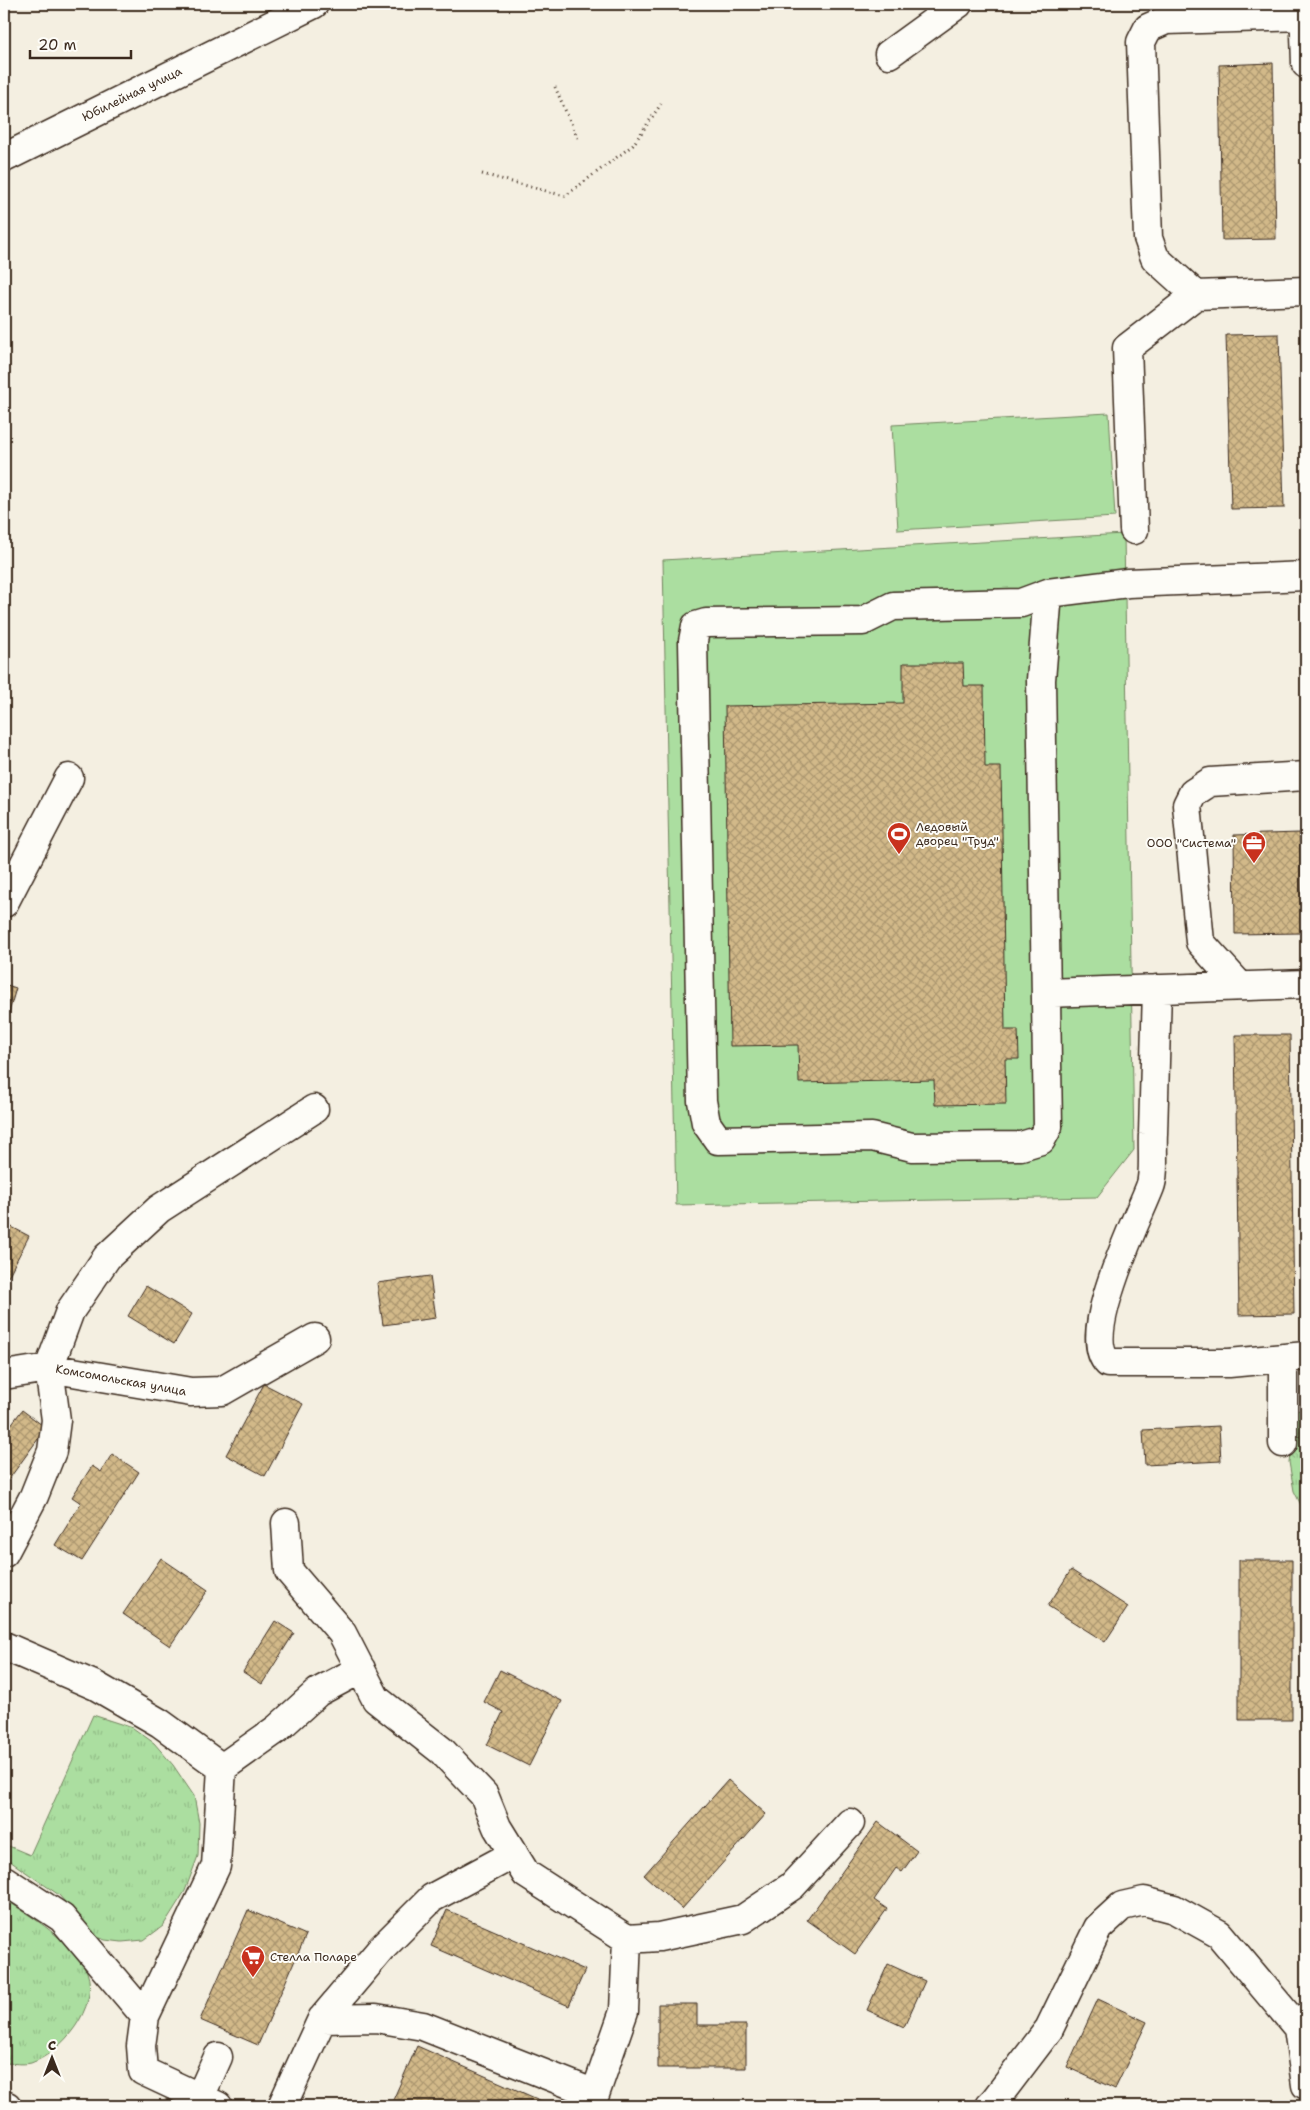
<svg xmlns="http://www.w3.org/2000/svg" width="1310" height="2110" font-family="'Shantell Sans',sans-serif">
  <defs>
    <pattern id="grass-tufts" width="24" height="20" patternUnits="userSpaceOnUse" patternTransform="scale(1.25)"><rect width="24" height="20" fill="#abdea0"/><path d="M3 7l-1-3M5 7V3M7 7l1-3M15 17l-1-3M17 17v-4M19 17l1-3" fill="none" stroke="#94bf89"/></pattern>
    <pattern id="building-cross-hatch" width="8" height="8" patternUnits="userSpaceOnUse" patternTransform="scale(1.25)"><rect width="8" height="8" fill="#d2b989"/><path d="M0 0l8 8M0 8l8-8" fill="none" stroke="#ac976f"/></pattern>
  </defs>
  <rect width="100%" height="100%" fill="#f4efe1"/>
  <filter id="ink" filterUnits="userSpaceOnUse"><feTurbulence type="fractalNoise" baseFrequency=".02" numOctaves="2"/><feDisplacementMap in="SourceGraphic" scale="10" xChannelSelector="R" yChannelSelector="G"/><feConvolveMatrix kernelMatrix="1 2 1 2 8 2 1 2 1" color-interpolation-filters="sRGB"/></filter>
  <g filter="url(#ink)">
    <!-- grass -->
    <path fill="url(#grass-tufts)" stroke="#73845f" d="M 1306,1403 L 1306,1515 L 1294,1491 L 1289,1462 L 1295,1414 Z
      M 93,1715 L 133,1728 L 154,1743 L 173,1765 L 194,1796 L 199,1823 L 198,1856 L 185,1891 L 163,1926 L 144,1940 L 122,1942 L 105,1940 L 93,1935 L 59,1895 L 4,1857 L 4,1844 L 30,1855 Z
      M 4,1899 C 29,1914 76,1945 87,1972 C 100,2007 61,2053 31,2063 C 23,2065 12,2063 4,2063 Z"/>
    <!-- pitch -->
    <path fill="#abdea0" stroke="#73845f" d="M 1109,413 L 1115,517 L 898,530 L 892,425 Z
      M 1124,534 L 1134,1150 L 1097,1197 L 676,1205 L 663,560 Z"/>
    <!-- building -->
    <path fill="url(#building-cross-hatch)" stroke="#3b2a1e" d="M 1273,63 L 1276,239 L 1222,240 L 1219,65 Z
      M 1279,334 L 1284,508 L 1231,509 L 1226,335 Z
      M 903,663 L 963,663 L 964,686 L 984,686 L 985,767 L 1001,767 L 1005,1030 L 1018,1030 L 1019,1059 L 1005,1059 L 1006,1104 L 935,1105 L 934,1080 L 799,1083 L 798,1045 L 730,1046 L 725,706 L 903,703 Z
      M 1300,833 L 1302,933 L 1235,934 L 1234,835 Z
      M 4,984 L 16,988 L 4,1030 Z
      M 1235,1035 L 1290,1035 L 1294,1314 L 1239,1315 Z
      M 4,1223 L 29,1236 L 8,1277 L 4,1275 Z
      M 430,1276 L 436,1318 L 383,1325 L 377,1283 Z
      M 146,1286 L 192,1314 L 174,1344 L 128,1316 Z
      M 264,1384 L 303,1404 L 265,1476 L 226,1455 Z
      M 22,1410 L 46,1428 L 4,1486 L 4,1434 Z
      M 1219,1426 L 1221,1461 L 1145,1465 L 1143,1430 Z
      M 112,1454 L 139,1472 L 82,1561 L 55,1545 L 81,1503 L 72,1497 L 92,1466 L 101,1472 Z
      M 161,1558 L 208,1590 L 170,1646 L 123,1614 Z
      M 1239,1560 L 1292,1560 L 1292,1720 L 1239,1720 Z
      M 1071,1570 L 1128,1607 L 1105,1642 L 1048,1606 Z
      M 275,1621 L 294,1633 L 262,1684 L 243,1672 Z
      M 500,1670 L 562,1701 L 529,1766 L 487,1745 L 503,1712 L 484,1702 Z
      M 728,1780 L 766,1814 L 682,1909 L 644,1875 Z
      M 878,1822 L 917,1851 L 902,1872 L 896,1868 L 874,1900 L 887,1909 L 855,1954 L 807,1920 Z
      M 248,1910 L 306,1935 L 258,2045 L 200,2020 Z
      M 447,1910 L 585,1970 L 569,2006 L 431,1946 Z
      M 888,1964 L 925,1981 L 904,2027 L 867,2010 Z
      M 1098,1999 L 1147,2022 L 1115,2089 L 1067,2067 Z
      M 658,2004 L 697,2004 L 697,2025 L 746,2025 L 746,2068 L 658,2068 Z
      M 417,2046 L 553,2106 L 408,2106 L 393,2100 Z"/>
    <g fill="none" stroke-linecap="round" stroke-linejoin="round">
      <!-- minor casing -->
      <g stroke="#3b2a1e" stroke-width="31">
        <path id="minor" d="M 1304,4 L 1306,64
          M 1305,16 L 1166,20 L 1148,28 L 1141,42 L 1148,238 L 1155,258 L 1196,295 L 1306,291
          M 889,54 L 958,4
          M 1134,530 L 1127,348 L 1196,295
          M 1048,593 L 1041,680 L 1048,1127 L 1041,1140 L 1021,1146 L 912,1147 L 872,1137 L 718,1140 L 706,1123 L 702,1101 L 693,641 L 696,626 L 706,623 L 863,621 L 893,606 L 1021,603 L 1048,593 L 1128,583 L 1306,576
          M 4,903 L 69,778
          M 1240,986 L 1200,942 L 1187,805 L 1193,793 L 1210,782 L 1306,776
          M 1157,989 C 1156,1037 1154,1086 1153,1134 C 1152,1148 1155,1175 1150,1187 C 1137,1221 1079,1335 1108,1363 L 1229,1363 L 1306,1356
          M 1046,993 L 1306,984
          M 1283,1358 L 1283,1443
          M 4,1375 L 49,1368 L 191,1392 L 222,1391 L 315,1338
          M 286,1523 L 289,1571 L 342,1633 L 376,1699 L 442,1751 L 484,1795 L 497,1827 L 526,1874 L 627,1939 L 659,1937 L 743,1919 L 792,1886 L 850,1823
          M 4,1553 L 34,1496 L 52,1451 L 56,1420 L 49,1368 L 70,1311 L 107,1257 L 159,1209 L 314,1109
          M 4,1646 L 96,1686 L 160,1723 L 222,1768
          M 4,1880 L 62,1918 L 145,2016
          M 1306,2017 L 1298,2028 L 1306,2085
          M 322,2019 L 382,1948 L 432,1898 L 514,1854
          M 4,2105 L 7,2106
          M 196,2106 L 218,2057
          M 218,2106 L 143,2071 L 141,2046 L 145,2016 L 216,1866 L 222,1768 L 277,1729 L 318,1692 L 361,1669
          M 282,2106 L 322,2019 L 376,2018 L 423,2026 L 595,2094
          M 591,2106 L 624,2011 L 627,1939
          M 989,2106 L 995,2100 L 1049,2029 L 1098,1928 L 1122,1906 L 1144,1901 L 1174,1909 L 1219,1934 L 1298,2028"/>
      </g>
      <!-- major casing -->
      <g stroke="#3b2a1e" stroke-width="31">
        <path id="major" d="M 4,158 L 314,4"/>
      </g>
      <!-- path -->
      <path stroke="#3b2a1e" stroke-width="3" stroke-dasharray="1 4" stroke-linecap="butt" d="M 555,87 L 578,139
        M 482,174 L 565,196 L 633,145 L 661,104"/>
      <!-- minor -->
      <use href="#minor" stroke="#fdfcf7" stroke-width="28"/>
      <!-- major -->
      <use href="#major" stroke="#fdfcf7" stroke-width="28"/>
    </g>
  </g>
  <!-- icons -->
  <defs>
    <g id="stadium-pin" transform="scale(1.25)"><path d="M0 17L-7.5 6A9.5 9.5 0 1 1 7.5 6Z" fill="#c8321e" stroke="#fdfcf7"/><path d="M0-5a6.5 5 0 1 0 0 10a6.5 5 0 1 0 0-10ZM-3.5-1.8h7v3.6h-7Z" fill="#fff"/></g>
    <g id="office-pin" transform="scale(1.25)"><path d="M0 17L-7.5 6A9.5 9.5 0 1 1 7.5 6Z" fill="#c8321e" stroke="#fdfcf7"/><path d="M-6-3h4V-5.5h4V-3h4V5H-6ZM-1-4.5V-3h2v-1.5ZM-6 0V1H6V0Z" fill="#fff"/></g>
    <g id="supermarket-pin" transform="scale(1.25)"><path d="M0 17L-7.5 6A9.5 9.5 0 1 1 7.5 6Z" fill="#c8321e" stroke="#fdfcf7"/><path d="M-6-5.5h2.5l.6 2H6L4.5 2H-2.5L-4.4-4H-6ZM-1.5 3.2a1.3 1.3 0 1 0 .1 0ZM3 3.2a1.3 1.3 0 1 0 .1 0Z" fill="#fff"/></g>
  </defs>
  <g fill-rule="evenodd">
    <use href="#stadium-pin" x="899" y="834"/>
    <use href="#office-pin" x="1254" y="843"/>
    <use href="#supermarket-pin" x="253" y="1957"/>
  </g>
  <g text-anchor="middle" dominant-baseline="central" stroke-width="4" stroke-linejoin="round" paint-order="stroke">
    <!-- street labels -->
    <g font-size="12" fill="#3b2a1e" stroke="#fdfcf7">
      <text transform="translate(132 94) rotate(-26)">Юбилейная улица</text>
      <text transform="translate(121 1380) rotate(10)">Комсомольская улица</text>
    </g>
    <!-- poi labels -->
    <g font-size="12" fill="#3b2a1e" stroke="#fdfcf7" text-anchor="start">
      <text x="916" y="827">Ледовый<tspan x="916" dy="14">дворец "Труд"</tspan></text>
      <text x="1236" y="843" text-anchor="end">ООО "Система"</text>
      <text x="270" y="1957">Стелла Поларе</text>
    </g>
  </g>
  <!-- margin -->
  <rect width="1310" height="2110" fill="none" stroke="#fdfcf7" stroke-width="20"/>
  <rect x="10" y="10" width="1290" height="2090" fill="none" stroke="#3b2a1e" stroke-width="2" filter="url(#ink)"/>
  <!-- north arrow -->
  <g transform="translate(52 2058)" stroke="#fdfcf7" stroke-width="4" paint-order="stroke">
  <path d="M0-4L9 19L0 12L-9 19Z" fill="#3b2a1e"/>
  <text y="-8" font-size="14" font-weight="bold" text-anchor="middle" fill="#3b2a1e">С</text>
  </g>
  <!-- scale -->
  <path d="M30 50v8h101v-8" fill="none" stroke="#3b2a1e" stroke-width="2.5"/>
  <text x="38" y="50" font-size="15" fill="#3b2a1e" stroke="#fdfcf7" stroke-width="4" paint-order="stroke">20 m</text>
</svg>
